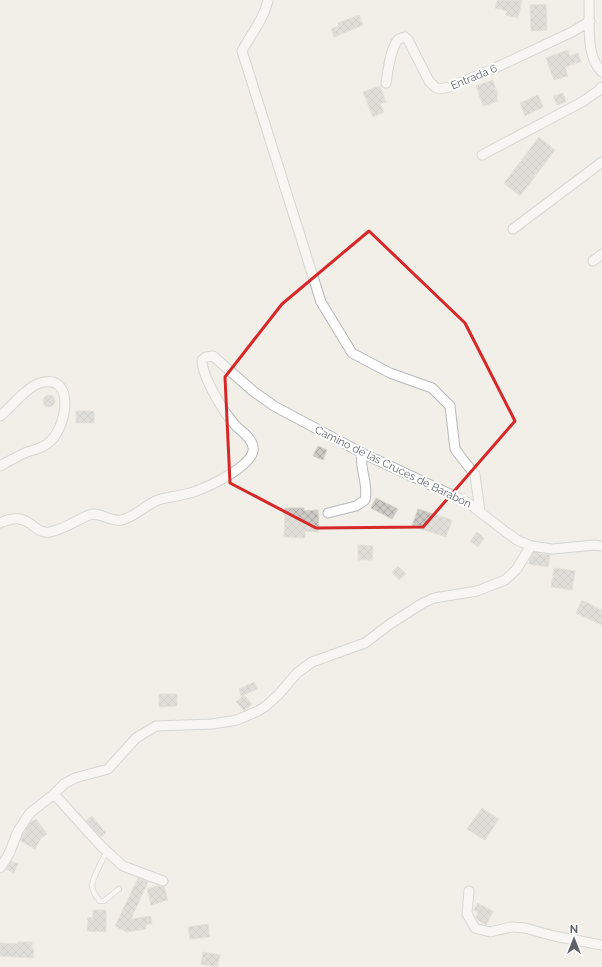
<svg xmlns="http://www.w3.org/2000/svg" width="602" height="967" font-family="Raleway,sans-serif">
  <defs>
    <pattern id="building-cross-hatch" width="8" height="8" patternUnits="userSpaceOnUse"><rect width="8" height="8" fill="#cccac5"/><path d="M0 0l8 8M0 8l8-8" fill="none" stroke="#a9a8a4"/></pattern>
  </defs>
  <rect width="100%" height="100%" fill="#f1efe8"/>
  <!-- building -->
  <path fill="url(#building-cross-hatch)" stroke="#d6d1c6" d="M 497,0 L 522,0 L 518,18 L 506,15 L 507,11 L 495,8 Z
    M 546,4 L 547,30 L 531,31 L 530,5 Z
    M 359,15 L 363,25 L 334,37 L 331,29 L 339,26 L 338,23 Z
    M 568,50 L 570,56 L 578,53 L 581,62 L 565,67 L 568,76 L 554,80 L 546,58 Z
    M 493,80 L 498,95 L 496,96 L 498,101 L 483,106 L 476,86 Z
    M 380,86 L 386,102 L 380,104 L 384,112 L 373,117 L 363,92 Z
    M 563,93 L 566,102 L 557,105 L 553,96 Z
    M 538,95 L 543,107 L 525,116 L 520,103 Z
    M 539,137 L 555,150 L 520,196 L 504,183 Z
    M43 401a6 6 0 1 1 12 0a6 6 0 1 1-12 0Z
    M 76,411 L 94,411 L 94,423 L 76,423 Z
    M 318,446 L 327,450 L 323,460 L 313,456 Z
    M 376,498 L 398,509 L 392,519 L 371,508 Z
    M 285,508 L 304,508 L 304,511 L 318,510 L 319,532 L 305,531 L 305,538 L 284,537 Z
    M 418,509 L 452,520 L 446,537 L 412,526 Z
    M 477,532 L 484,538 L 478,547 L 470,541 Z
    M 358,545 L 373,546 L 372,560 L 358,560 Z
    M 534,553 L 550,555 L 548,567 L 529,564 L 530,559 Z
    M 398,566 L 406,574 L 399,580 L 392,572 Z
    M 554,568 L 575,571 L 572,590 L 551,587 Z
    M 582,600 L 602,610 L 602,625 L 576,613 Z
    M 254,682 L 257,689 L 241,696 L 239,689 Z
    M 159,694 L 177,694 L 177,706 L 159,707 Z
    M 244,695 L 252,704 L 244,711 L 236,702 Z
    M 482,808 L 499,819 L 485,840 L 467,829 Z
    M 92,816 L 106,833 L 101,837 L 86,821 Z
    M 36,819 L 47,834 L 41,838 L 35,849 L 20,841 L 23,834 L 31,822 Z
    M 11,861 L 18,864 L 14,873 L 6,869 Z
    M 138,878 L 148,882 L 131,919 L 151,916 L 152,924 L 146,924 L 146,929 L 127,932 L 115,926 Z
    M 158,886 L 164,887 L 168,900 L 151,905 L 147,889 Z
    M 477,903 L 493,911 L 486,925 L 478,920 L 476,917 L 478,913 L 474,910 Z
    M 93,910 L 106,910 L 106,932 L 87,931 L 88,917 L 93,918 Z
    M 208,924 L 210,937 L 190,939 L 188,927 Z
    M 18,942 L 32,942 L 32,949 L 34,949 L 33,958 L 0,956 L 0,943 L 18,944 Z
    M 203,952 L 220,955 L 217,967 L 201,964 Z"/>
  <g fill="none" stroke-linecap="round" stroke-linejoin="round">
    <!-- service casing -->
    <g stroke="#b5b8bc" stroke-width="6">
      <path id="service" d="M 107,852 C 103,857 101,863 98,869 C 91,883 89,889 100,901 L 104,901 L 119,889"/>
    </g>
    <!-- minor casing -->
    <g stroke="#b5b8bc" stroke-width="11">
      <path id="minor" d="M 268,0 C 264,19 251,34 242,51 L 321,302 L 352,353 L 390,373 L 432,388 L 450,406 L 455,449 L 475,475 L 480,511
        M 589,0 C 590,22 585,56 602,72
        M 386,83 C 388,71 390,51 397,41 C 399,38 401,38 405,37 L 408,40 L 429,81 L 435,87 L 440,89 L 449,87 L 491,70 L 572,32 L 590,21
        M 482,155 L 582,102 L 598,91 L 602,87
        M 513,229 L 602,162
        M 593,261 L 602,254
        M 0,416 C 12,407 26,387 40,383 C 77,372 67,431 47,444 C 42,448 34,450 27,452 C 18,456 9,461 0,466
        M 328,513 L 356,506 L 365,500 C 369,484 359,469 362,453
        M 0,523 C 32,509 31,535 50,532 C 64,529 75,521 89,515 C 99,511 110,522 121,520 C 134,518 145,505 158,500 C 170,496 184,496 196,491 C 210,486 257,464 253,447 C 252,438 242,432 236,426 C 224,413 202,377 202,360 L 206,357 L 213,356 L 253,391 L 274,406 L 362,453 L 467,502 L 506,532 L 517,540 L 531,546 L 552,549 L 595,545 L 602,546
        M 54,794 L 101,846 L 123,866 L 163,881
        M 0,868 L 9,854 L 18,831 L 30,813 L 54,794 L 64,784 L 75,778 L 108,769 L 136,738 L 156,726 L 212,724 L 237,720 L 258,711 L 266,706 L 279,694 L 297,673 L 312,662 L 365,643 L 390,624 L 423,603 L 434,598 L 477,591 L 505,580 L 516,570 L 531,546
        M 469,891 L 467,914 L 475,928 L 490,932 L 511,927 L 525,928 L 554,936 L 602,945"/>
    </g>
    <!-- service -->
    <use href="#service" stroke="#fff" stroke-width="4.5"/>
    <!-- minor -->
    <use href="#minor" stroke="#fff" stroke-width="9"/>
  </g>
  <!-- marked area -->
  <path d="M0 0H602V967H0ZM 369,231 L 465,323 L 515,421 L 423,527 L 316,528 L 230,483 L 225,377 L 282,304 Z" fill="#f1efe8" fill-opacity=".55" fill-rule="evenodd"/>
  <path fill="none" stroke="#d62828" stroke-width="3" stroke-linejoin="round" d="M 369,231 L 465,323 L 515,421 L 423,527 L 316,528 L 230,483 L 225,377 L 282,304 Z"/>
  <g text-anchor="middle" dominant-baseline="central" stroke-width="4" stroke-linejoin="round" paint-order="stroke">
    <!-- street labels -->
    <g font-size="11" fill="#5f6368" stroke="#fff">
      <text transform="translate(474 77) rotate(-22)">Entrada 6</text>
      <text transform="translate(393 467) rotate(26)">Camino de las Cruces de Barabón</text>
    </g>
  </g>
  <!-- north arrow -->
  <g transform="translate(574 939)" stroke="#ffffff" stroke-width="3" paint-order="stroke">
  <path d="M0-3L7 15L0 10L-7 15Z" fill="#5f6368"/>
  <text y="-6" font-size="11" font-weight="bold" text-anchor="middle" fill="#5f6368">N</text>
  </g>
</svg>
